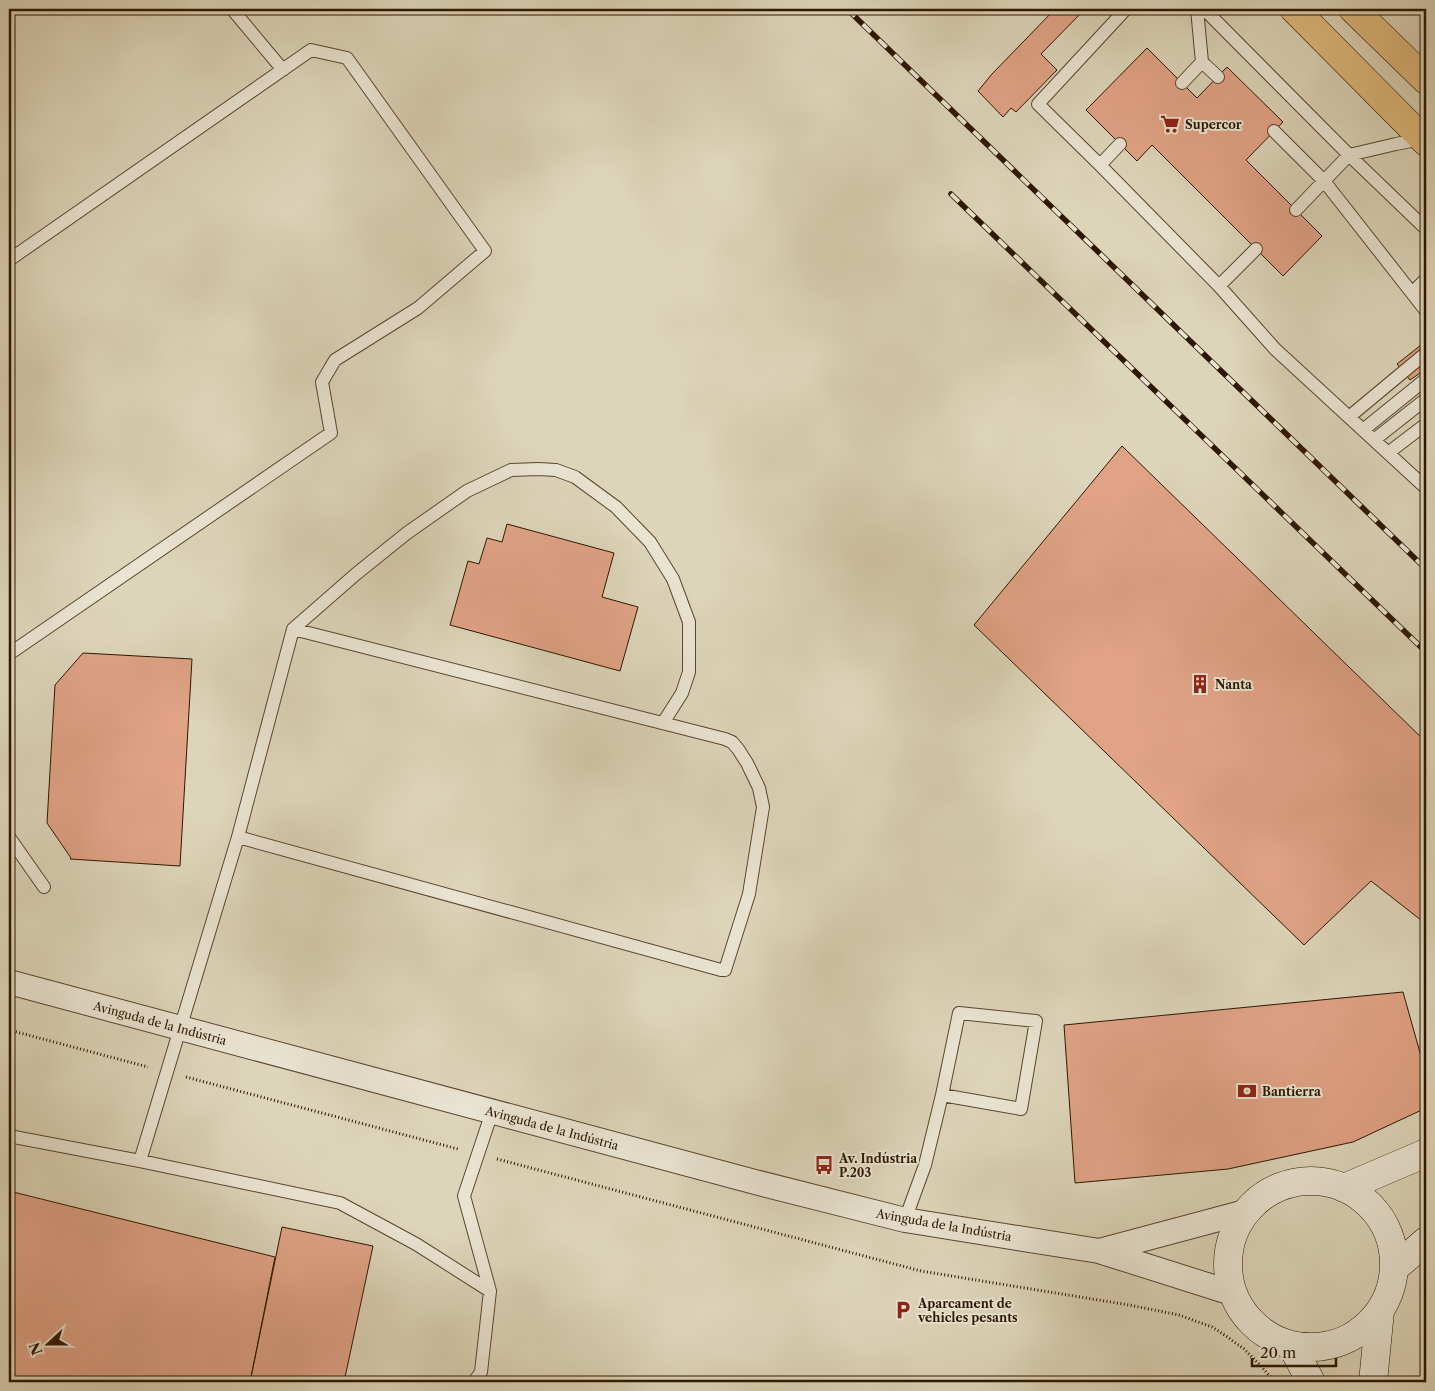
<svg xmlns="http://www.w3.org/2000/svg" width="1435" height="1391" font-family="'Libre Caslon Text',serif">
  <rect width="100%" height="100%" fill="#ddd5ba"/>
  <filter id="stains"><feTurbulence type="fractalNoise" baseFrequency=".004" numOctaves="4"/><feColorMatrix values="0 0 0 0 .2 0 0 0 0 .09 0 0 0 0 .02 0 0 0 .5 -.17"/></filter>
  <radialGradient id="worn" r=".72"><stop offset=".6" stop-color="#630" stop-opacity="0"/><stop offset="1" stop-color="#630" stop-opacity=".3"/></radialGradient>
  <!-- building -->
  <path fill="#e0a386" stroke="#2e1700" d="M 1055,9 L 1085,9 L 1041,54 L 1057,70 L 1016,112 L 1011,108 L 1003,117 L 978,91 L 992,74 Z
    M 1147,48 L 1197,98 L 1227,67 L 1283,122 L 1246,160 L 1322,236 L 1283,276 L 1152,145 L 1137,161 L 1086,110 Z
    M 1426,341 L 1426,380 L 1420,373 L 1410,380 L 1397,364 Z
    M 1122,446 L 1426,742 L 1426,924 L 1371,881 L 1304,945 L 974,625 Z
    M 507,524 L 614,553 L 602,597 L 638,607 L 620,671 L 450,625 L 468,561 L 479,564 L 487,538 L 502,542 Z
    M 83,653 L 192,659 L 180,866 L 70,859 L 71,858 L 47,823 L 55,685 Z
    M 1403,992 L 1426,1074 L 1426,1108 L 1353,1142 L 1228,1169 L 1075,1183 L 1064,1025 Z
    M 9,1191 L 275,1257 L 250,1382 L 9,1382 Z
    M 282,1227 L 373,1246 L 344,1382 L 250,1382 Z"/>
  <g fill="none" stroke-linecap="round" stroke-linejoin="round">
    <!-- service casing -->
    <g stroke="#5a462e" stroke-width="14">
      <path id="service" d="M 232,9 L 283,70
        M 1126,9 L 1038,104 L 1100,165 L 1219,286 L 1275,349 L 1426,488
        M 1204,9 L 1349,155 L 1396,144 L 1421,139
        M 1202,62 L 1218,77
        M 1182,83 L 1202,62 L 1197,9
        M 1274,131 L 1324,181 L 1426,311
        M 1100,165 L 1120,144
        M 1296,210 L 1349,155 L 1426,229
        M 9,260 L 311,50 L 347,58 L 485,251 L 418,308 L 335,360 L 322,382 L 331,433 L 9,654
        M 1219,286 L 1256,249
        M 1412,293 L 1426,279
        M 1349,417 L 1426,353
        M 1363,430 L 1426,379
        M 1374,440 L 1426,399
        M 1388,453 L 1426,424
        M 9,837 L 44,887
        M 238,837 L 721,970 L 725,970 L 749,894 L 763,807 L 759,788 L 747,763 L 738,749 L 732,742 L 725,739 L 293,629
        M 9,1136 L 140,1161 L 340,1203 L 416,1244 L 490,1291 L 481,1372 L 474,1382
        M 140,1161 L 238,837 L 293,629 L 356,574 L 407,533 L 467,491 L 511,470 L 538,469 L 556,470 L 575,477 L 616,507 L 650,542 L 673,579 L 689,622 L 689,672 L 682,693 L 663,723
        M 905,1220 L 925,1165 L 942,1095 L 959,1013 L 1036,1021 L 1021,1109 L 942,1095
        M 490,1291 L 464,1196 L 492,1112"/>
    </g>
    <!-- minor casing -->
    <g stroke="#5a462e" stroke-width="26">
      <path id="minor" d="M 9,982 L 755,1182 L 905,1220 L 1099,1251 L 1232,1293
        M 1099,1251 L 1245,1212"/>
    </g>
    <!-- secondary casing -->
    <g stroke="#2e1700" stroke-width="29">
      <path id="secondary" d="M1228 1264a83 83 0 1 1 166 0a83 83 0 1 1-166 0Z
        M 1344,1188 L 1426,1153
        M 1397,1266 L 1426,1241
        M 1292,1346 L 1311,1382
        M 1373,1382 L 1380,1311"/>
    </g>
    <!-- trunk casing -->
    <g stroke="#2e1700" stroke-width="29">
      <path id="trunk" d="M 1294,9 L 1426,142
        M 1353,9 L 1426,80"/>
    </g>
    <!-- path -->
    <path stroke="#2e1700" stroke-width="3" stroke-dasharray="1 2.5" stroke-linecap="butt" d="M 9,1030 L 148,1067
      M 186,1077 L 458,1149
      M 497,1159 L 921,1271 L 1129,1305 L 1179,1315 L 1212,1327 L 1226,1336 L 1244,1349 L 1260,1365 L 1275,1382"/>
    <!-- service -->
    <use href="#service" stroke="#e9e4d2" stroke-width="12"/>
    <!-- minor -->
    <use href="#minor" stroke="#e9e4d2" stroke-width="24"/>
    <!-- secondary -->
    <use href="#secondary" stroke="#e9e4d2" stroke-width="28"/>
    <!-- trunk -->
    <use href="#trunk" stroke="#deba7d" stroke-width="28"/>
    <!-- rail casing -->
    <g stroke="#2e1700" stroke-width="5.5">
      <path id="rail" d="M 847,9 L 1426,569
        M 951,194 L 1426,652"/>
    </g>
    <!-- rail -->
    <use href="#rail" stroke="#e9e4d2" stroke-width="4" stroke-dasharray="11" stroke-linecap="butt"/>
  </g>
  <!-- icons -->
  <defs>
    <g id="supermarket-bare" transform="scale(1.5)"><path d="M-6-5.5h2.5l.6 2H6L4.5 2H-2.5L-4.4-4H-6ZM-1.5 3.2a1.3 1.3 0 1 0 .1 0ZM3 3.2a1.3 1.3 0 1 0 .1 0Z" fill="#8f2418" stroke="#e9e4d2" stroke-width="2.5" paint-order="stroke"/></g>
    <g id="building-bare" transform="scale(1.5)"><path d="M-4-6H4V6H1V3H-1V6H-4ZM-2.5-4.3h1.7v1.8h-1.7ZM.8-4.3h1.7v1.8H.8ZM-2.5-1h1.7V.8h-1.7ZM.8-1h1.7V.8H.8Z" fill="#8f2418" stroke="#e9e4d2" stroke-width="2.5" paint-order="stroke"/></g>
    <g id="bank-bare" transform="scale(1.5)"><path d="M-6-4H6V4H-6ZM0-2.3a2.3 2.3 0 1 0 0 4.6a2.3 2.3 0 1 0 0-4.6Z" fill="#8f2418" stroke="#e9e4d2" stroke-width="2.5" paint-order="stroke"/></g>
    <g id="bus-bare" transform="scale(1.5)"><path d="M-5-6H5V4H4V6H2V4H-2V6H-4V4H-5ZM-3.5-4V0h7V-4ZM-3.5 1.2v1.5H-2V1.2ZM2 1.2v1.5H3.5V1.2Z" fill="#8f2418" stroke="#e9e4d2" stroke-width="2.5" paint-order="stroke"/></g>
    <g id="parking-bare" transform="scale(1.5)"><path d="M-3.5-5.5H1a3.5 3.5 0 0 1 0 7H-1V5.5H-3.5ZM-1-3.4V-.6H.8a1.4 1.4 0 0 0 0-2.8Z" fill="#8f2418" stroke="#e9e4d2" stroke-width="2.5" paint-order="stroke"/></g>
  </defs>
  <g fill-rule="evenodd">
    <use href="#supermarket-bare" x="1170" y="124"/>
    <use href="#building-bare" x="1200" y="684"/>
    <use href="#bank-bare" x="1247" y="1091"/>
    <use href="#bus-bare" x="824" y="1165"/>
    <use href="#parking-bare" x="903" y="1310"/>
  </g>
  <g text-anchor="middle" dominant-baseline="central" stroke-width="4" stroke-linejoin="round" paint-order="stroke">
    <!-- poi labels -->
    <g font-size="12" font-weight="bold" fill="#2e1700" stroke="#e9e4d2" text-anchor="start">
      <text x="1185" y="124">Supercor</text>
      <text x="1215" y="684">Nanta</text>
      <text x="1262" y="1091">Bantierra</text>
      <text x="839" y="1158">Av. Indústria<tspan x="839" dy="14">P.203</tspan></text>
      <text x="918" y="1303">Aparcament de<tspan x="918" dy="14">vehicles pesants</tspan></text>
    </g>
    <!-- street labels -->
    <g font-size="12" fill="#2e1700" stroke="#e9e4d2">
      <text transform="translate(160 1023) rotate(15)">Avinguda de la Indústria</text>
      <text transform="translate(552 1128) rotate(15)">Avinguda de la Indústria</text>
      <text transform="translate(944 1225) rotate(10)">Avinguda de la Indústria</text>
    </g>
  </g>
  <!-- margin -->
  <rect width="1435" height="1391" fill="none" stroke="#ddd5ba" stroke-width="30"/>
  <rect x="10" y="10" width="1415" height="1371" fill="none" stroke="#2e1700" stroke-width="2.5"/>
  <rect x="15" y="15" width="1405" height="1361" fill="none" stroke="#2e1700"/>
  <!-- north arrow -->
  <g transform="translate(48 1344) rotate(249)" stroke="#e9e4d2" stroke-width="4" paint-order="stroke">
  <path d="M0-4L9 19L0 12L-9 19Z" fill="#2e1700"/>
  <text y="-8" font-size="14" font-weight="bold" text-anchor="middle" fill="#2e1700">N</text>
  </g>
  <!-- scale -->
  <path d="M1252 1358v8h84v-8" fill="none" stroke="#2e1700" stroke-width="2.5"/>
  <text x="1260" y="1358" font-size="15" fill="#2e1700" stroke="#e9e4d2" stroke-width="4" paint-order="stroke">20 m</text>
  <rect width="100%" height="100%" filter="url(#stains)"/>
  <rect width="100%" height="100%" fill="url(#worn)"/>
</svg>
